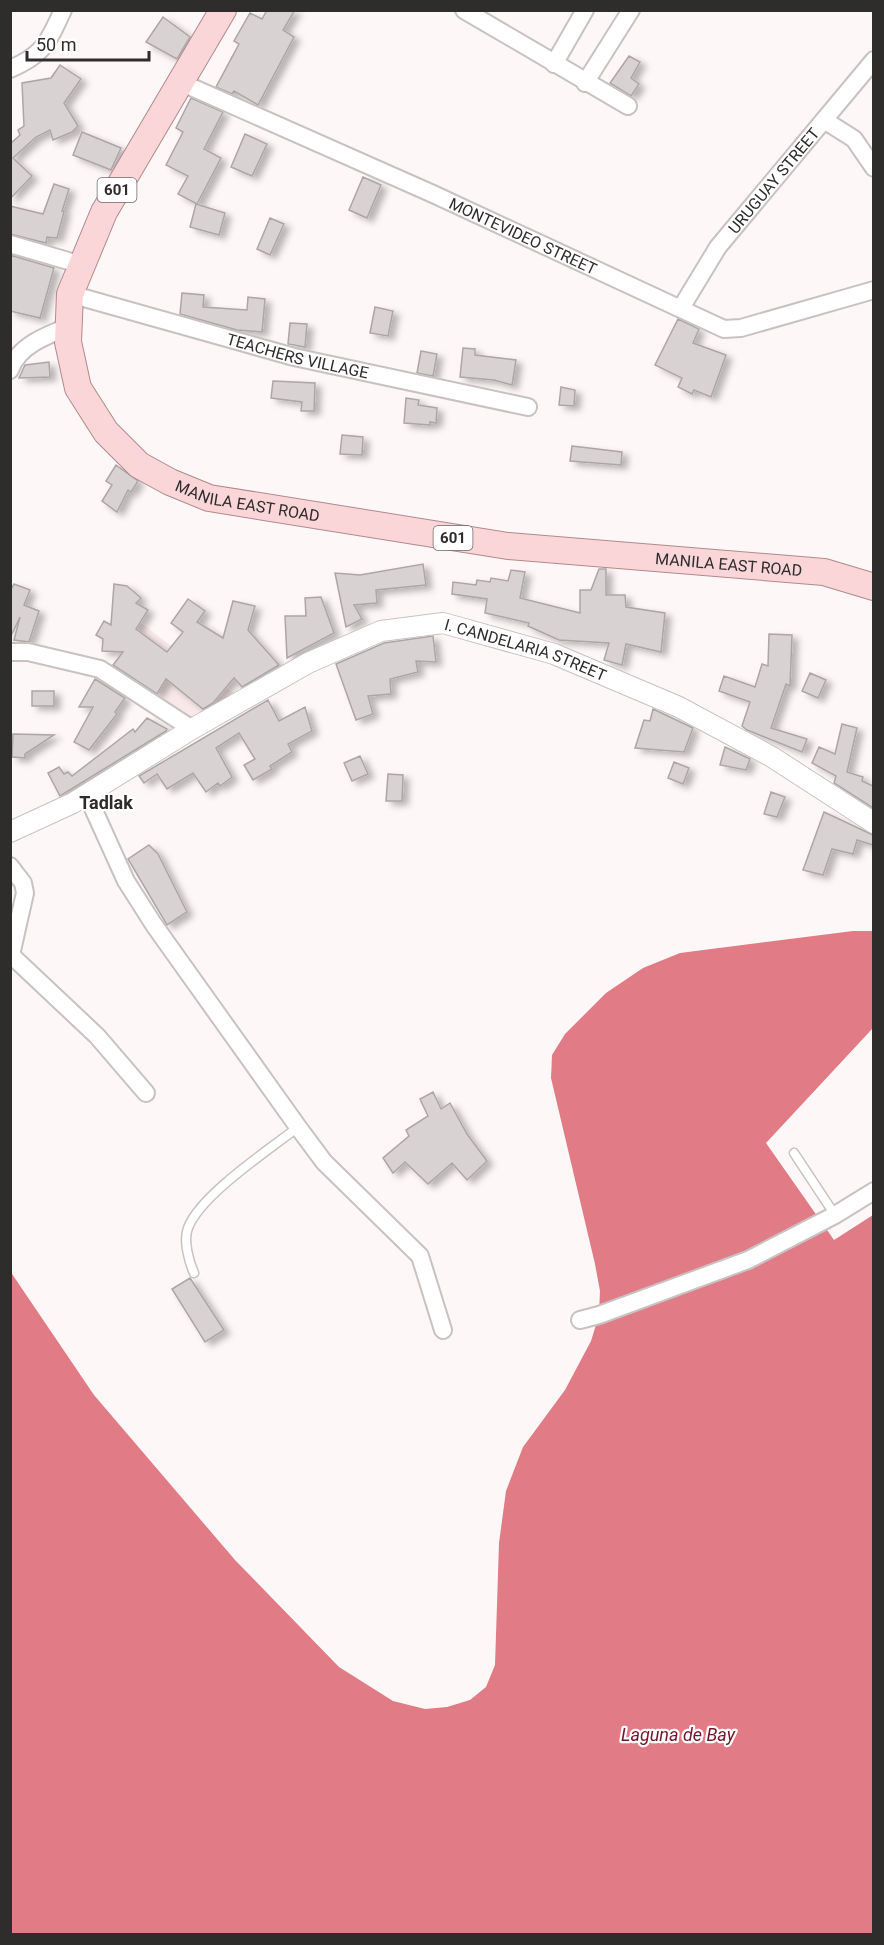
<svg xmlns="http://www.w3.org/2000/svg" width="884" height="1945" font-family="Roboto,sans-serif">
  <defs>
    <filter id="shadow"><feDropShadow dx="6" dy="4" stdDeviation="3" flood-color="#0004"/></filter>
  </defs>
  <rect width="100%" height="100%" fill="#fef7f7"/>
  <!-- built -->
  <path fill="#f9e8e9" d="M 141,623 L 240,698 L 188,723 L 108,671 Z"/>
  <!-- water -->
  <path fill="#e17b86" d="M 853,931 L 873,931 L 873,1028 L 766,1143 L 834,1240 L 873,1215 L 873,1934 L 11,1934 L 10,1271 L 94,1395 L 235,1560 L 339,1667 L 393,1701 L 425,1709 L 447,1707 L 470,1700 L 486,1687 L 495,1665 L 499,1543 L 506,1491 L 523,1447 L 565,1390 L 591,1341 L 599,1315 L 600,1291 L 595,1264 L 551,1078 L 552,1055 L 565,1034 L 606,993 L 643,968 L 680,953 Z"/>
  <!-- building -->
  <path fill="#d9d2d2" stroke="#ada6a7" stroke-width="1.5" filter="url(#shadow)" d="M 267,10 L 295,10 L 283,30 L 294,37 L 258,105 L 234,91 L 232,94 L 216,87 L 239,44 L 234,41 L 250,13 L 262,19 Z
    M 163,17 L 190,37 L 177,59 L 146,42 Z
    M 629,56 L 640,62 L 631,78 L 639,84 L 631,96 L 610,83 Z
    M 60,65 L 81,79 L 64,103 L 78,126 L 72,132 L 53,140 L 50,130 L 36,137 L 13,158 L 32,176 L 10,199 L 10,144 L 20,135 L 18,130 L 24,126 L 22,83 L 51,78 Z
    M 191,98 L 223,112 L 204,149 L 221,158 L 197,204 L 178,194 L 188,176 L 166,165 L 183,132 L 176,128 Z
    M 82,132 L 121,148 L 111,170 L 73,155 Z
    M 245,134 L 267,144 L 252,176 L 231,167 Z
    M 363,177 L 381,185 L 367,218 L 349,210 Z
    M 54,184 L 69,189 L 62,211 L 64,212 L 57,238 L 47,237 L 46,243 L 10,234 L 10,206 L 43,214 Z
    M 196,204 L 225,213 L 219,235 L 190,227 Z
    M 270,218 L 284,224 L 270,255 L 257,249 Z
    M 10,255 L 54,268 L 40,318 L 10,311 Z
    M 182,293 L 204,295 L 203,307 L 247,310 L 248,297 L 265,299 L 262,332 L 237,330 L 180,314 Z
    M 375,307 L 393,311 L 388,336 L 370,333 Z
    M 678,319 L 699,329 L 693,343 L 726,355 L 711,397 L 694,390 L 692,394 L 678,387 L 682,378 L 655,365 Z
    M 290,323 L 307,324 L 305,347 L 288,344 Z
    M 463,348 L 475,349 L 475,355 L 516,360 L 512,385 L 494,380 L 460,377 Z
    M 421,351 L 437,354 L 433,376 L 417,373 Z
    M 49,362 L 50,377 L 19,378 L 25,365 Z
    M 273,381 L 315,383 L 314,411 L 301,411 L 302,402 L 271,398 Z
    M 561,387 L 575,390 L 574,406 L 559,405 Z
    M 406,398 L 419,400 L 418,405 L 437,408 L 436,423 L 430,422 L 430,425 L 404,423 Z
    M 342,435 L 363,437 L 362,455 L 340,454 Z
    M 572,446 L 622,452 L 621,465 L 570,461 Z
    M 116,465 L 138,481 L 131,492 L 128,490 L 117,512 L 102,501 L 112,485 L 106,481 Z
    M 423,564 L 426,585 L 376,590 L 377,603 L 354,605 L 362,619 L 346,627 L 335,573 L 360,575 Z
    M 599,569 L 606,569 L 606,595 L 625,595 L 626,607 L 665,613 L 661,652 L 626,644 L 622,665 L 604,660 L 609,643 L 559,640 L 528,626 L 529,623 L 485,613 L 487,599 L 452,594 L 453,582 L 476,585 L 477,580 L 490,582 L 491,578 L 508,581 L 511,570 L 525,572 L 520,598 L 580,613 L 580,590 L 591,590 Z
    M 14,584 L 30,590 L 24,605 L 39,611 L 29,642 L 14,640 L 20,617 L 10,638 L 10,591 Z
    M 114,584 L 127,586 L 141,598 L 136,603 L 148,610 L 136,629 L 167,652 L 183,632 L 171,623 L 188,599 L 205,611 L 197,622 L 223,638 L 233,601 L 255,606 L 248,630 L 279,665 L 242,687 L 234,678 L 213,703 L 203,709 L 166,679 L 157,694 L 113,665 L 123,652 L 102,651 L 103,639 L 96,635 L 104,621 L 111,625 Z
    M 321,597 L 334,633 L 287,658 L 285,616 L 306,616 L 305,598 Z
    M 769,634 L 792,635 L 790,686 L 786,684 L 771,728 L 807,739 L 802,752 L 747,730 L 742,726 L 750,702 L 719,691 L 724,676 L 755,687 L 762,664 L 768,666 Z
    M 433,636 L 436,662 L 416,661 L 418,672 L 390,679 L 391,694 L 368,696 L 373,714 L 356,720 L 336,664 L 384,643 Z
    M 810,673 L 826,680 L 818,698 L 802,691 Z
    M 95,679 L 125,698 L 115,712 L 117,714 L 89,750 L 74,742 L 93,707 L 79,707 Z
    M 32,691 L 54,691 L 54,706 L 32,706 Z
    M 268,700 L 279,721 L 305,707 L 312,731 L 288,744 L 292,752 L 270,766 L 272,769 L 253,780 L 244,765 L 255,759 L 239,733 L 216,748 L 232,777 L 220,786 L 218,783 L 206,792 L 193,773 L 167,789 L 157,774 L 144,783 L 139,776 Z
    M 653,709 L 693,728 L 684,752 L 635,748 L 644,720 L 650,721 Z
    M 147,718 L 167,729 L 166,731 L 60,796 L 48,773 L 59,767 L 64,774 L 68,772 L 72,776 L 133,729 L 135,732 Z
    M 842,724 L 857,728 L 847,772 L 863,777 L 862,781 L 873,786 L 873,808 L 834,783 L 836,776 L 812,763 L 819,747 L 835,754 Z
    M 13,734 L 54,735 L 25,754 L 25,758 L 12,757 Z
    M 725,747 L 750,759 L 746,770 L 720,765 Z
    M 360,756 L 368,774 L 352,781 L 344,763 Z
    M 674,762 L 689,768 L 683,784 L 668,778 Z
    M 388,774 L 403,775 L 402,801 L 386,801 Z
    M 771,792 L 785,797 L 777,817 L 764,814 Z
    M 824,812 L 873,835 L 873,845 L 857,840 L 853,854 L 832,849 L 823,875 L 803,870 Z
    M 149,845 L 158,854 L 187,912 L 167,925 L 128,859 Z
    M 433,1092 L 441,1109 L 450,1103 L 467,1134 L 487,1161 L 467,1180 L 452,1163 L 428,1184 L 405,1162 L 393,1173 L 383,1158 L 409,1136 L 406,1130 L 428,1116 L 420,1099 Z
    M 190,1278 L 224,1330 L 205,1342 L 172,1289 Z"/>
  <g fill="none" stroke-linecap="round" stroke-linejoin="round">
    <!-- service casing -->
    <g stroke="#c9c2c2" stroke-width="11">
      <path id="service" d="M 794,1153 L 835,1215
        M 194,1273 C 189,1262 183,1240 188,1228 C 200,1195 269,1150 298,1127"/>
    </g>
    <!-- minor casing -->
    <g stroke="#c9c2c2" stroke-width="20">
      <g id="minor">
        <path d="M 464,10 L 628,106"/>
        <path d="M 554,64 L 585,10"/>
        <path d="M 10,69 C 44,55 48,42 63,10"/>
        <path id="s1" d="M 180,82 L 433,194 L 724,329 L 741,328 L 874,290"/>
        <path d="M 585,83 L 631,10"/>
        <path d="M 824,120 L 854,139 L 874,168"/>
        <path d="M 10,244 L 82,265"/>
        <path id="s2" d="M 70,294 L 294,357 L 528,407"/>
        <path id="s3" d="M 681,308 L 718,247 L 874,60"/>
        <path d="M 10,370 C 18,346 47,335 68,327"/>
        <path d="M 10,652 L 28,652 L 100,669 L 192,729"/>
        <path d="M 87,795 L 126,881 L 154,925 L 298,1127 L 324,1162 L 420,1256 L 443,1330"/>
        <path d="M 10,866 L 23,883 L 25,893 L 11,955 L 97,1036 L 146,1093"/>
        <path d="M 580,1320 L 599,1315 L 748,1260 L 835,1215 L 874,1191"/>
      </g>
    </g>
    <!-- tertiary casing -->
    <g stroke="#c9c2c2" stroke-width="22">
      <g id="tertiary">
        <path id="s4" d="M 10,832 L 73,803 L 192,729 L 308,663 L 381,631 L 443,623 L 554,654 L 679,707 L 772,757 L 874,823"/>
      </g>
    </g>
    <!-- primary casing -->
    <g stroke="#b1898c" stroke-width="28">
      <g id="primary">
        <path id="s5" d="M 223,10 L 104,212 L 70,294 L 68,342 L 78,388 L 106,432 L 139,465 L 170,482 L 209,498 L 508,546 L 824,572 L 874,587"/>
      </g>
    </g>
    <!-- service -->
    <use href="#service" stroke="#fff" stroke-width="8"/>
    <!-- minor -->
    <use href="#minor" stroke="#fff" stroke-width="16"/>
    <!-- tertiary -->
    <use href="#tertiary" stroke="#fff" stroke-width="20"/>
    <!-- primary -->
    <use href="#primary" stroke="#fad6d9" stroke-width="26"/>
  </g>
  <g text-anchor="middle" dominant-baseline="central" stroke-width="4.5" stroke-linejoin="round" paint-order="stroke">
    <!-- shield labels -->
    <g fill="#fff" stroke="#6d6b6b" stroke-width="1.5">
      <rect x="97.5" y="178" width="39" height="24" rx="4.5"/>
      <rect x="433.5" y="526" width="39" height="24" rx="4.5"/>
    </g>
    <g font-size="15" font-weight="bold" fill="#2f2c2c">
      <text x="117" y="190">601</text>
      <text x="453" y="538">601</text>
    </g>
    <!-- street labels -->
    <g font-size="16" fill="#2f2c2c" stroke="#fff">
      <text stroke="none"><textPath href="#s3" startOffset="158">URUGUAY STREET</textPath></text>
      <text stroke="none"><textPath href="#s1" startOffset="376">MONTEVIDEO STREET</textPath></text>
      <text stroke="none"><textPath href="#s2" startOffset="236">TEACHERS VILLAGE</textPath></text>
      <text stroke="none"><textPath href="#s5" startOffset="633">MANILA EAST ROAD</textPath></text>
      <text stroke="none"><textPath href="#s5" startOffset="1119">MANILA EAST ROAD</textPath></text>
      <text stroke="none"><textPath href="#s4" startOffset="572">I. CANDELARIA STREET</textPath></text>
    </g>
    <!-- neighbourhood labels -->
    <g font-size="18" font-weight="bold" fill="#302b2b" stroke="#fff">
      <text x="106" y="802">Tadlak</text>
    </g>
    <!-- water labels -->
    <g font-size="18" font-style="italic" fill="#711529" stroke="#fff">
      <text x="678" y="1734">Laguna de Bay</text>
    </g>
  </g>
  <!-- border -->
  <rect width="884" height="1945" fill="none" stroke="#2f2c2c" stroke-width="24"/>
  <!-- scale -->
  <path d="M27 51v9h122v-9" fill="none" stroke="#2f2c2c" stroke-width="3"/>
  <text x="36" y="51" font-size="18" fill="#2f2c2c" stroke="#ffffff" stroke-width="4.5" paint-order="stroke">50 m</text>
</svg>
